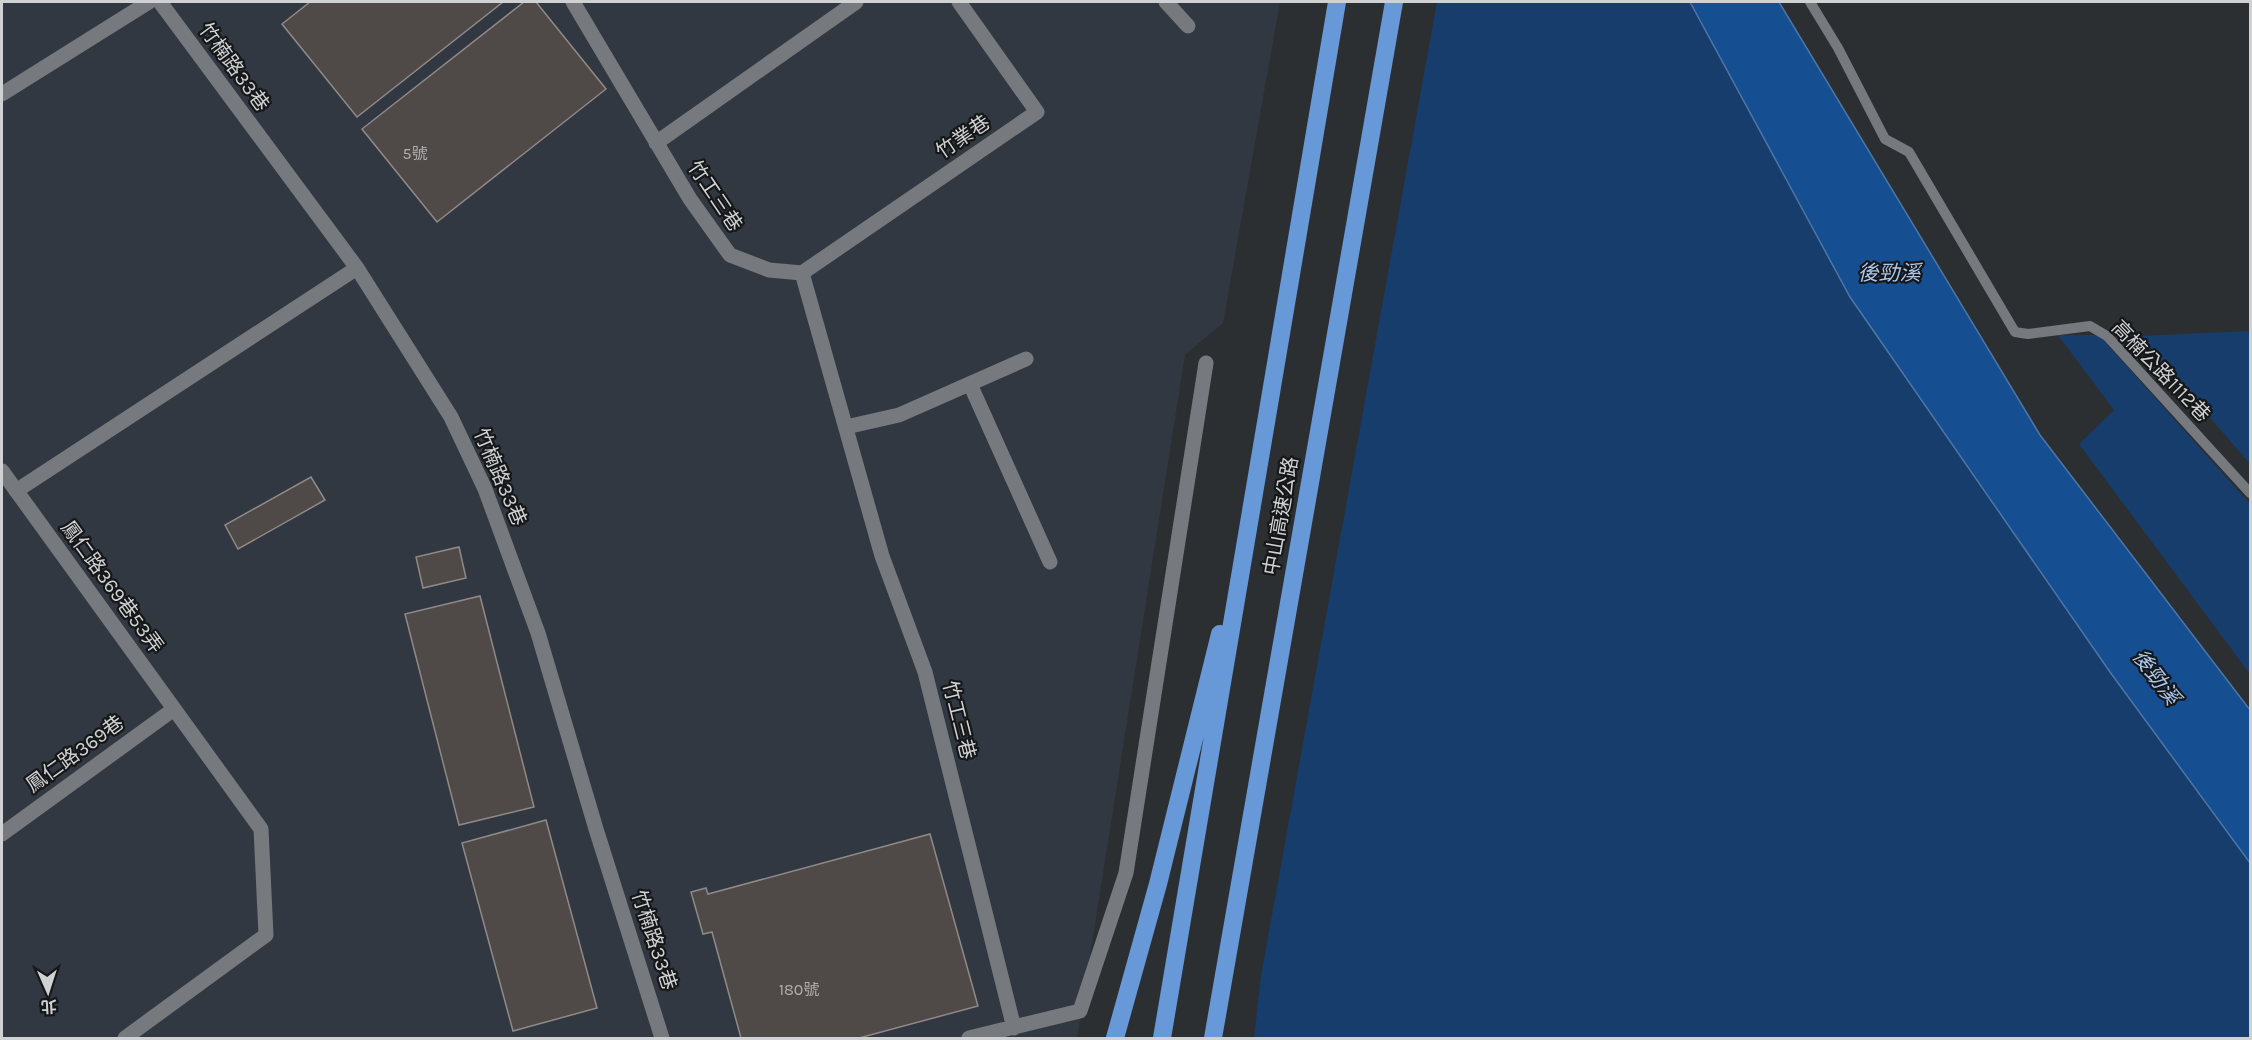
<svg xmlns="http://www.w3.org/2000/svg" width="2252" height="1040" font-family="Karla,'Noto Sans TC',sans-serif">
  <rect width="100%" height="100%" fill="#2c2f32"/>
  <!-- built -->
  <path fill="#323841" d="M 2,2 L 1280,2 L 1223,323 L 1185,355 L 1077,1038 L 2,1038 Z"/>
  <!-- green -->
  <path fill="#173d6c" d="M 1437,2 L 1690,2 L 1850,297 L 2110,672 L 2250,863 L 2250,1038 L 1254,1038 L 1261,976 Z
    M 2250,331 L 2250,464 L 2140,336 Z
    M 2058,335 L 2099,335 L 2250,504 L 2250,674 L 2079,444 L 2114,410 Z"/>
  <!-- water -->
  <path fill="#154f92" stroke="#4d76a6" stroke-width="1.5" d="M 1690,2 L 1779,2 L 2040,435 L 2250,710 L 2250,863 L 2110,672 L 1850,297 Z"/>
  <!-- building -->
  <path fill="#4f4a48" stroke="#8f8a88" stroke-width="1.5" d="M 310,2 L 503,2 L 357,117 L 282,24 Z
    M 524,2 L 536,2 L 606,89 L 437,222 L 362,129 Z
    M 311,477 L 325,500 L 238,549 L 225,525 Z
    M 459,547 L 466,578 L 423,588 L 416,557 Z
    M 480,596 L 534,807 L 459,825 L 405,614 Z
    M 546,820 L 597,1008 L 513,1031 L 462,843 Z
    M 930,834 L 978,1006 L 859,1038 L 741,1038 L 712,932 L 703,934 L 691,892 L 706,888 L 708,894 Z"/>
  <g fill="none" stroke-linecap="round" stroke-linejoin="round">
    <!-- service -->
    <path stroke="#76797d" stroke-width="10" d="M 1810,2 L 1838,48 L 1885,139 L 1909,152 L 2015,332 L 2028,334 L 2090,326 L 2107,336 L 2250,493"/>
    <!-- minor -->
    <path stroke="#76797d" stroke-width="15" d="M 160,2 L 357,268 L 451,417 L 485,489 L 538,633 L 596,829 L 662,1038
      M 573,2 L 690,199 L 730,255 L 769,270 L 802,273
      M 1166,2 L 1188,26
      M 2,94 L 149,2
      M 656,143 L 856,2
      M 802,273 L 882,556 L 925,672 L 1014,1028
      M 802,273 L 1037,112 L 959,2
      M 970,384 L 1050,562
      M 846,427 L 899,415 L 1026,359
      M 2,471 L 261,829 L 266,935 L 125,1038
      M 16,491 L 357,268
      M 2,834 L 174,709
      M 969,1038 L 1080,1011 L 1126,873 L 1206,363"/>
    <!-- motorway -->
    <path stroke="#6798d8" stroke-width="18" d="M 1115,1038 L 1158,884 L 1220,634
      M 1162,1038 L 1337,2
      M 1213,1038 L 1394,2"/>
  </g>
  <g text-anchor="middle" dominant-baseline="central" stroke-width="4.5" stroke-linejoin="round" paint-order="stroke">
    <!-- number labels -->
    <g font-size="16" fill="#afafb0">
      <text x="415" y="153">5號</text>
      <text x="799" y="989">180號</text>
    </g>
    <!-- street labels -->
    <g font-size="20" fill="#cfd1d3" stroke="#151718">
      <text transform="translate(234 67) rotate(54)">竹楠路33巷</text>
      <text transform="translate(963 137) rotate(-34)">竹業巷</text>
      <text transform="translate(715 196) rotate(56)">竹工三巷</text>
      <text transform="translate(2161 371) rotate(46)">高楠公路1112巷</text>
      <text transform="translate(500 477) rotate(67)">竹楠路33巷</text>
      <text transform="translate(1281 516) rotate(-80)">中山高速公路</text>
      <text transform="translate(112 587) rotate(54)">鳳仁路369巷53弄</text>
      <text transform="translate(959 720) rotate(76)">竹工三巷</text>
      <text transform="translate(75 754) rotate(-36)">鳳仁路369巷</text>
      <text transform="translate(654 940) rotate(72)">竹楠路33巷</text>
    </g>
    <!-- water labels -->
    <g font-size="21" font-style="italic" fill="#aac7ed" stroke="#151718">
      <text x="1889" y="273">後勁溪</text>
      <text transform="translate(2156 677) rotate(53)">後勁溪</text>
    </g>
  </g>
  <!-- border -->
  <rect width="2252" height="1040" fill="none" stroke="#cfd1d3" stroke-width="6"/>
  <!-- north arrow -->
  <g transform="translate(48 992) rotate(177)" stroke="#151718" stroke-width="4.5" paint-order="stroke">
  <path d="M0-4.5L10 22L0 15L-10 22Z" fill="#cfd1d3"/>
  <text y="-9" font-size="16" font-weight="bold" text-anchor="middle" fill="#cfd1d3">北</text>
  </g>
</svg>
